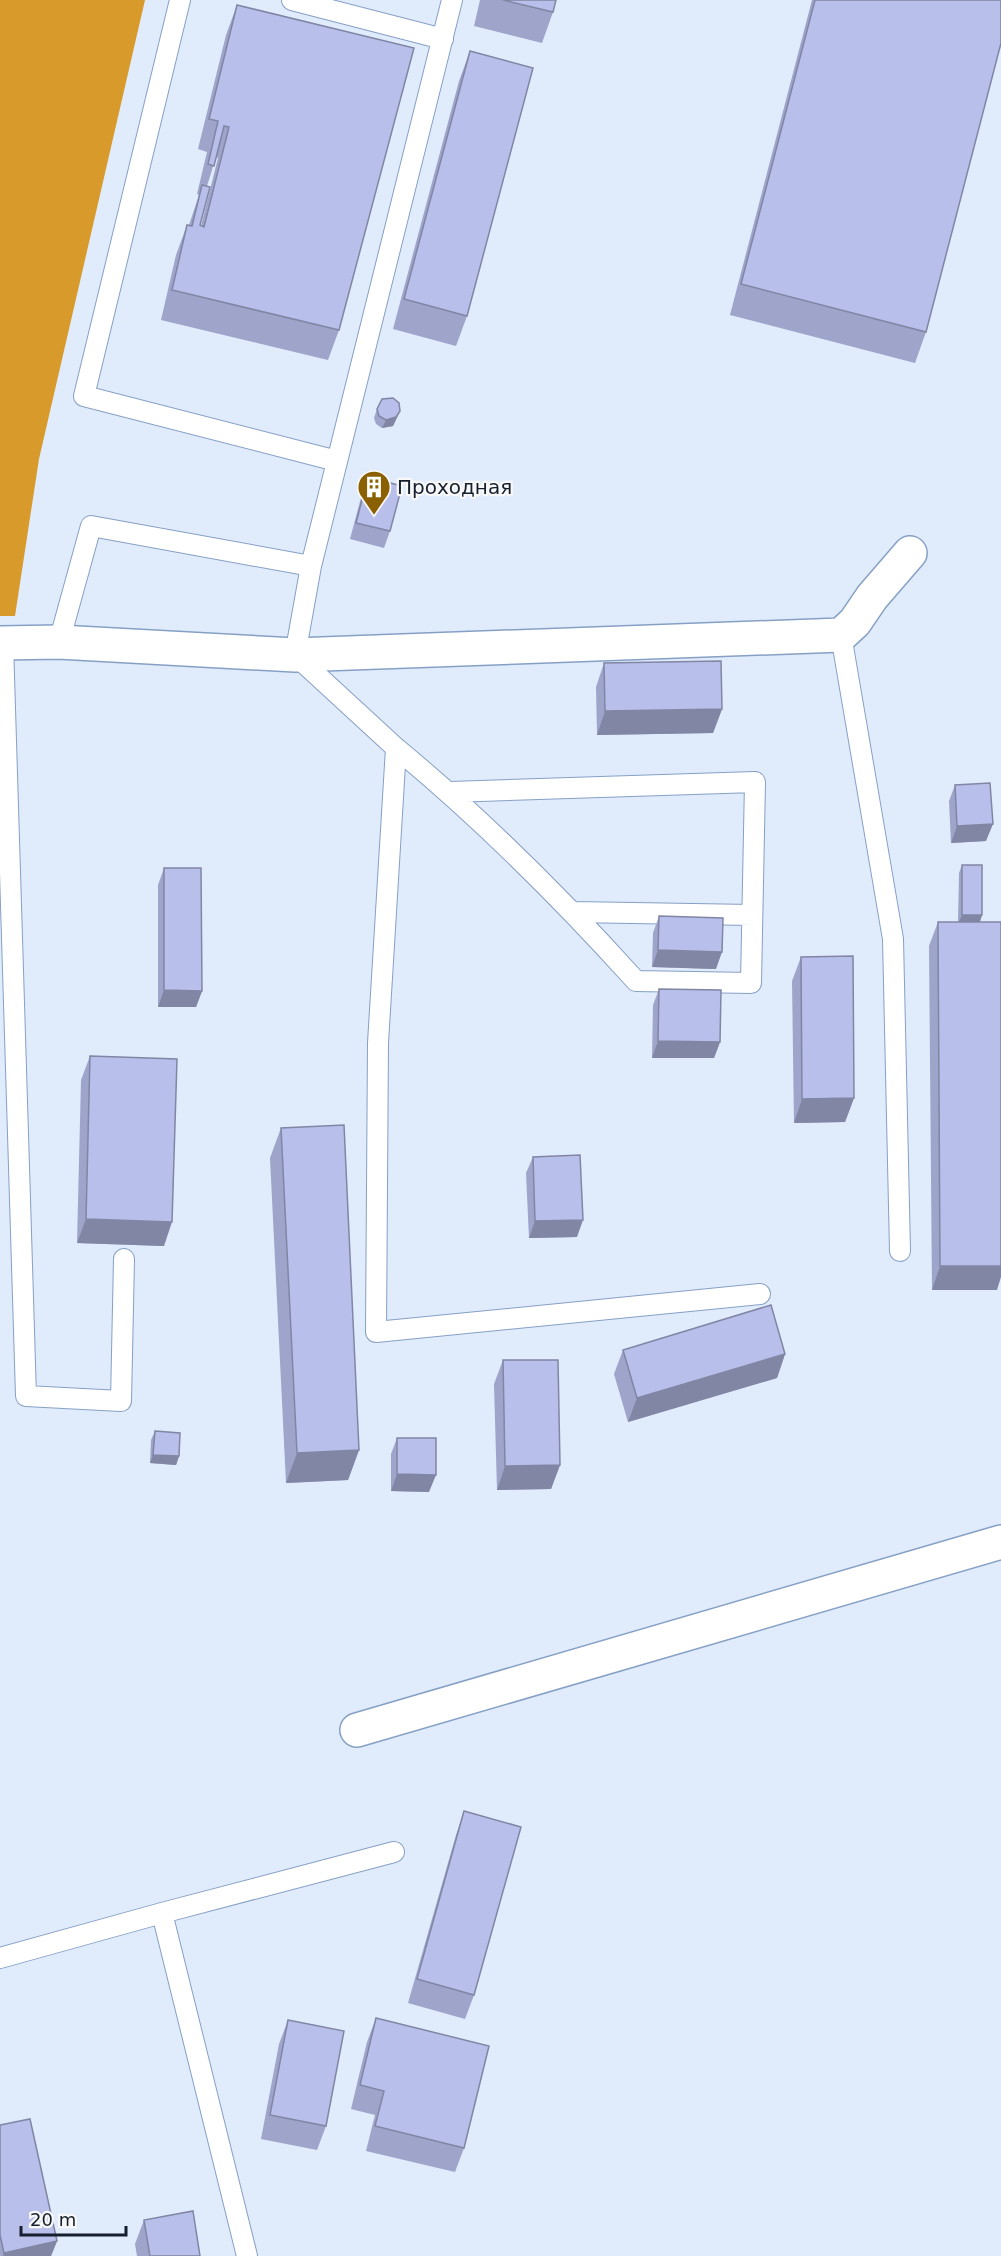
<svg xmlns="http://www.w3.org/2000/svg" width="1001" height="2256" font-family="'DejaVu Sans',sans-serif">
  <rect width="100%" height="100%" fill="#e0ebfc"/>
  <!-- forest -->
  <path fill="#d89b2b" d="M 0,0 L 145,0 L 39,459 L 15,616 L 0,616 Z"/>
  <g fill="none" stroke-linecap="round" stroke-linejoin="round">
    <!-- lane casing -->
    <g stroke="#86a0c5" stroke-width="22">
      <path id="lane" d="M 180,0 L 84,396 L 337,461
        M 292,0 L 443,39
        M 452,0 L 311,566 L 295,655 L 396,748 L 378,1043 L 376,1332 L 760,1294
        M 841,635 L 893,939 L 900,1251
        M 59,642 L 91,526 L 311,566
        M 3,643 L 26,1396 L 121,1401 L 124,1259
        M 396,748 C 482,819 561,898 636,981 L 751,983 L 755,782 L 450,792
        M 573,912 L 752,915
        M 162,1913 L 247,2256
        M 0,1958 L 162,1913 L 394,1852"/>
    </g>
    <!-- street casing -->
    <g stroke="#86a0c5" stroke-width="36">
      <path id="street" d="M 0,643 L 59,642 L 295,655 L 841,635 L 855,622 L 872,597 L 910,553
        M 357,1730 L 1001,1542"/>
    </g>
    <!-- lane -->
    <use href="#lane" stroke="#fff" stroke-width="20"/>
    <!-- street -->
    <use href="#street" stroke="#fff" stroke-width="33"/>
  </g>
  <!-- wall -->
  <path fill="#9ea4ca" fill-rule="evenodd" d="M 480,0 L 556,0 L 553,12 L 542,43 L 474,26 Z
    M 812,0 L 1001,0 L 926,332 L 915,363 L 730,315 Z
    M 237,5 L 339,330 L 328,360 L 161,320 L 176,255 L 187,225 L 189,225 L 199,195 L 197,194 L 207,152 L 198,149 L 226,35 ZM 216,157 L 218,158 L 201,226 L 200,225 L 207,186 Z
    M 470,51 L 467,316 L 456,346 L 393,329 L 459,81 Z
    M 377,409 L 400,411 L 393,426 L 382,428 L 376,424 L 374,418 Z
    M 368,477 L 390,531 L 384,548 L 350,539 L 362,494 Z
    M 604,663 L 722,709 L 713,733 L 597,735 L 596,687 Z
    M 955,785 L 986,841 L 951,843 L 949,801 Z
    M 962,865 L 982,915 L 980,922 L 997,1290 L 932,1290 L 929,946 L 938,922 L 958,922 L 959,873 Z
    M 164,868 L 202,991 L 196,1007 L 158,1007 L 158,885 Z
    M 659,916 L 716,969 L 652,967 L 653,933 Z
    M 801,957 L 854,1098 L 845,1122 L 794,1123 L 792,981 Z
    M 659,989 L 720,1042 L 714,1058 L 652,1058 L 653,1005 Z
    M 90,1056 L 164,1246 L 77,1243 L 81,1080 Z
    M 281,1128 L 359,1450 L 348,1480 L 286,1483 L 270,1158 Z
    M 533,1157 L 577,1237 L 529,1238 L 526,1173 Z
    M 623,1350 L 785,1354 L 777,1378 L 628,1422 L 614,1374 Z
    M 503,1360 L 560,1465 L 551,1489 L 497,1490 L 494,1384 Z
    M 155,1431 L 179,1456 L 176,1465 L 150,1463 L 151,1440 Z
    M 397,1438 L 429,1492 L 391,1491 L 391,1454 Z
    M 464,1811 L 474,1995 L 465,2019 L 408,2003 L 456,1835 Z
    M 376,2018 L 464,2148 L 455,2172 L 366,2151 L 375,2115 L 351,2109 L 367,2042 Z
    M 288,2020 L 326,2126 L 317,2150 L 261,2139 L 279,2044 Z
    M 0,2125 L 57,2241 L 51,2256 L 0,2256 Z
    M 144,2220 L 200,2256 L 137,2256 L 135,2244 Z"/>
  <!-- shaded-wall -->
  <path fill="#8186a4" d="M 400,411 L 393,426 L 382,428 L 386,420 Z
    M 722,709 L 713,733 L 597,735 L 605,711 Z
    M 993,824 L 986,841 L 951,843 L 957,826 Z
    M 962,915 L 982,915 L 979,924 L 958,924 Z
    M 658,950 L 722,952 L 716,969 L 652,967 Z
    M 164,990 L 202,991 L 196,1007 L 158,1007 Z
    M 658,1041 L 720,1042 L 714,1058 L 652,1058 Z
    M 854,1098 L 845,1122 L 794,1123 L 802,1099 Z
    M 86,1219 L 172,1222 L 164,1246 L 77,1243 Z
    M 583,1220 L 577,1237 L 529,1238 L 535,1221 Z
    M 940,1266 L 1001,1266 L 1001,1277 L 997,1290 L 932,1290 Z
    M 785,1354 L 777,1378 L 628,1422 L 637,1398 Z
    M 359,1450 L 348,1480 L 286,1483 L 297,1453 Z
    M 153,1455 L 179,1456 L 176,1465 L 150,1463 Z
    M 560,1465 L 551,1489 L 497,1490 L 505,1466 Z
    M 397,1474 L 436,1475 L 429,1492 L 391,1491 Z
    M 57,2241 L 51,2256 L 3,2256 L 4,2253 Z"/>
  <!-- building -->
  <path fill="#b8bfeb" stroke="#8186a4" stroke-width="1.5" d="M 503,0 L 556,0 L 553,12 Z
    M 815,0 L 1001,0 L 1001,43 L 926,332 L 741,284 Z
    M 237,5 L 414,48 L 339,330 L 172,290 L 187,225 L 192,226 L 202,185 L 210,187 L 200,225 L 204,227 L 229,127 L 224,126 L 214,166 L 208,164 L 218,121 L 209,119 Z
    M 470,51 L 533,68 L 467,316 L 404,299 Z
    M 393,398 L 399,403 L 400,411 L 396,417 L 386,420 L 379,416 L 377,409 L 382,399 Z
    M 368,477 L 402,486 L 390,531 L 356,523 Z
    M 721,661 L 722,709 L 605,711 L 604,663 Z
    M 990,783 L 993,824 L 957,826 L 955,785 Z
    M 962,865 L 982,865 L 982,915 L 962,915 Z
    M 164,868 L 201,868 L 202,991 L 164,990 Z
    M 659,916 L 723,918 L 722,952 L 658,950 Z
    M 938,922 L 1001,922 L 1001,1266 L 940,1266 Z
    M 853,956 L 854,1098 L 802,1099 L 801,957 Z
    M 659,989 L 721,990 L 720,1042 L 658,1041 Z
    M 90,1056 L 177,1059 L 172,1222 L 86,1219 Z
    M 344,1125 L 359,1450 L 297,1453 L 281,1128 Z
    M 580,1155 L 583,1220 L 535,1221 L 533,1157 Z
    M 771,1305 L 785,1354 L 637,1398 L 623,1350 Z
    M 503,1360 L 558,1360 L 560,1465 L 505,1466 Z
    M 155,1431 L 180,1433 L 179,1456 L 153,1455 Z
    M 397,1438 L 436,1438 L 436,1475 L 397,1474 Z
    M 464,1811 L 521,1827 L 474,1995 L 417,1979 Z
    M 376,2018 L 489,2046 L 464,2148 L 375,2126 L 384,2091 L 360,2085 Z
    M 288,2020 L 344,2031 L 326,2126 L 270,2115 Z
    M 30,2119 L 57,2241 L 4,2253 L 0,2235 L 0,2125 Z
    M 193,2211 L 200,2256 L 150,2256 L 144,2220 Z"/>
  <!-- icons -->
  <defs>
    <g id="building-pin" transform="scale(1.725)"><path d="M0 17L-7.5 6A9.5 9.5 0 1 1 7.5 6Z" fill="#8b6002" stroke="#f8f8f8"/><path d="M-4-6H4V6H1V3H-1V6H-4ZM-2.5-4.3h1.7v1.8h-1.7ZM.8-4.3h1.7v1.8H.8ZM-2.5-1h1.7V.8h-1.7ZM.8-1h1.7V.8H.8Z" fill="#fff"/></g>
  </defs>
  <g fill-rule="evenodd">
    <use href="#building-pin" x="374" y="487"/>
  </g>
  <g text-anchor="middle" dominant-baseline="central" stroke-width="4.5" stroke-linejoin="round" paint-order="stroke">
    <!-- poi labels -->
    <g font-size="20" fill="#151f2d" stroke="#f8f8f8" text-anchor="start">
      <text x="397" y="487">Проходная</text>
    </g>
  </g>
  <!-- scale -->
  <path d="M21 2226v9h105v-9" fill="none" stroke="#151f2d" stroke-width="3"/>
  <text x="30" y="2226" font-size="18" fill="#151f2d" stroke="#f8f8f8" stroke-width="4.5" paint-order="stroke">20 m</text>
</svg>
